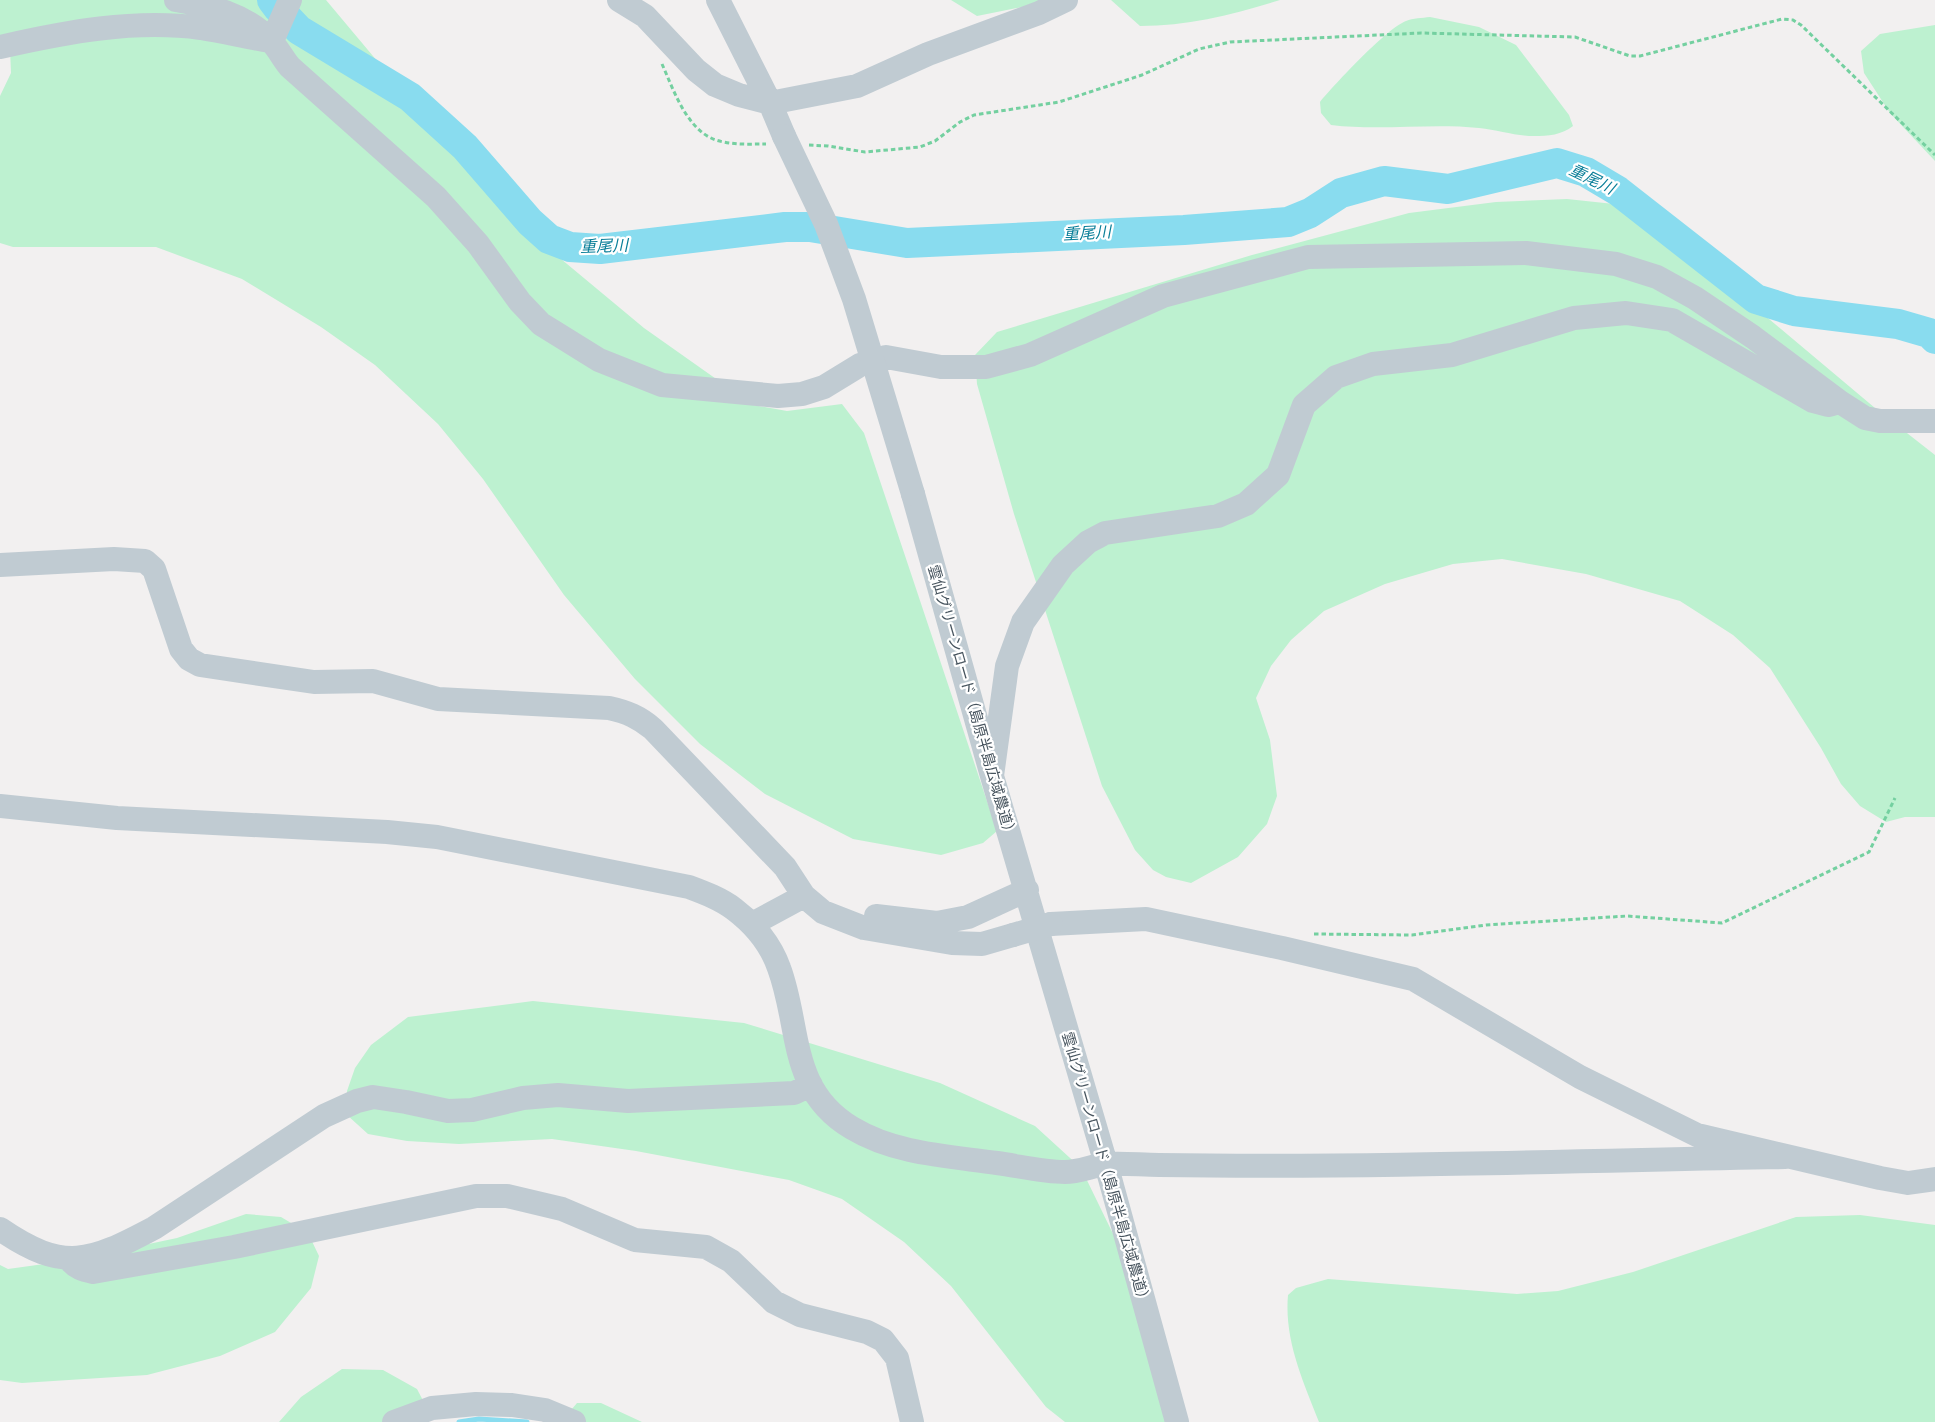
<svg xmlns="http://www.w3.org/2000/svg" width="1935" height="1422" font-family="'DejaVu Sans','Noto Sans JP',sans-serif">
  <rect width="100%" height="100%" fill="#f2f0f0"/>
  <!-- green -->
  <path fill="#bdf1d0" d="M 0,0 L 326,0 L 456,155 L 537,239 L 644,328 L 753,405 L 787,411 L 842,404 L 864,433 L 997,831 L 983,843 L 941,855 L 853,839 L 765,794 L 700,744 L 635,679 L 564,595 L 483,479 L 438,424 L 375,365 L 321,327 L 242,279 L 156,247 L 13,247 L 0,243 L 0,96 L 11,73 L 10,49 L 0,39 Z
    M 951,0 L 1045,0 L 1037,4 L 977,16 Z
    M 1111,0 L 1280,0 C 1234,14 1189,26 1140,26 Z
    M 1430,17 L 1479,27 L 1516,45 L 1569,115 L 1573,126 C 1562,135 1548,136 1534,136 C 1515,136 1498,130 1479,128 C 1430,123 1380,131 1331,125 L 1321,113 L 1320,102 C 1334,85 1387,28 1406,21 C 1413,18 1422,18 1430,17 Z
    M 1935,25 L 1935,161 L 1890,113 L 1864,73 L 1861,51 L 1880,34 Z
    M 1567,199 L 1614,204 L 1668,234 L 1875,408 L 1935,455 L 1935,817 L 1905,817 L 1886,822 L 1860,806 L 1841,784 L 1821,748 L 1770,668 L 1733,635 L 1680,601 L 1586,574 L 1502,559 L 1453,564 L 1385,584 L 1324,611 L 1291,640 L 1271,666 L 1256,698 L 1270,740 L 1277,796 L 1267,824 L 1238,857 L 1191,883 L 1166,877 L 1153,870 L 1135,850 L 1102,786 L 1014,514 L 977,384 L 975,355 L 997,332 L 1252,255 L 1409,213 L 1496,202 Z
    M 533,1001 L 744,1023 L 940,1083 L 1035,1126 L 1081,1168 L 1152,1314 L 1180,1407 L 1189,1422 L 1065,1422 L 1046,1407 L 951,1286 L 904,1242 L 842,1199 L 789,1180 L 636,1151 L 552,1139 L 459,1144 L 407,1141 L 368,1134 L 347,1115 L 347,1091 L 355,1068 L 371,1045 L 408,1017 Z
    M 246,1214 L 281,1217 L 308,1233 L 319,1256 L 311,1288 L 275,1332 L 220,1356 L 147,1375 L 22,1383 L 0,1380 L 0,1265 L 8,1269 L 73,1260 L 177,1238 Z
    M 1860,1215 L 1935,1225 L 1935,1422 L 1319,1422 C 1303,1381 1284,1340 1288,1295 L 1296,1288 L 1328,1279 L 1517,1294 L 1558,1291 L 1633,1272 L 1796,1217 Z
    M 342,1369 L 383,1370 L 417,1389 L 430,1414 L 428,1422 L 279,1422 L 301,1397 Z
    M 577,1403 L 601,1403 L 642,1422 L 561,1422 Z"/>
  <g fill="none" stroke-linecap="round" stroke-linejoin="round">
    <!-- stream -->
    <path stroke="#89dcef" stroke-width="5" d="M 459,1422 L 479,1419 L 527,1422"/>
    <!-- river -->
    <path stroke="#89dcef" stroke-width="30" d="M 272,0 L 278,8 L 299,30 L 410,97 L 465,147 L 530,222 L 549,239 L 570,247 L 600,249 L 785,227 L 810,227 L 907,243 L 1184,230 L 1288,222 L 1310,213 L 1341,193 L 1384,181 L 1448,189 L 1557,163 L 1586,172 L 1618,191 L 1756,299 L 1794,311 L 1898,324 L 1929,333 L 1935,339"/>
    <!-- path -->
    <path stroke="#74d0a0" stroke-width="3" stroke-dasharray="4.5 3" stroke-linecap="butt" d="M 662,64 C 675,93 689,137 724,142 C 738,145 753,144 766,144
      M 809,145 L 828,146 L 865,152 L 920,147 L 935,141 L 960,122 L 974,115 L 1059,102 L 1142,75 L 1199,49 L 1230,42 L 1421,33 L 1575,37 L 1630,56 L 1640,56 L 1782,19 L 1793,20 L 1801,25 L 1935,155
      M 1314,934 L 1412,935 L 1486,925 L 1627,916 L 1722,923 L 1869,852 L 1895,798"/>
    <!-- minor -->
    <path stroke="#c0cbd2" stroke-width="24" d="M 176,0 C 211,7 244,13 270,40 C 278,48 283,59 290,67 L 436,197 L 478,244 L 520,302 L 541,324 L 599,360 L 662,385 L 778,396 L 802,394 L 824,387 L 860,365 L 886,357 L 941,367 L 986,367 L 1030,355 L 1163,296 L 1308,257 L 1526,253 L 1616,264 L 1657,277 L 1695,298 L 1753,337 L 1840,402 L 1865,418 L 1880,421 L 1935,421
      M 619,0 L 645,16 L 696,70 L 715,85 L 739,95 L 770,103 L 857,86 L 928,54 L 1039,13 L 1066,0
      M 718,0 L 770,103 L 784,136
      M 272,41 L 290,0
      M 0,47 C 66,32 134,19 201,28 C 224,32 247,37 270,41
      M 913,494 L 992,776 L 1106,1164 L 1177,1422
      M 0,565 L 114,559 L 145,561 L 154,569 L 181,649 L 189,659 L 200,665 L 314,682 L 373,681 L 438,699 L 609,708 C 627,712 639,717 653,729 L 785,867 L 804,896 L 823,912 L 864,928 L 952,943 L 982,944 L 1013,935
      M 992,776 L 1007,666 L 1023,622 L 1063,565 L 1088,542 L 1105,533 L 1218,516 L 1246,504 L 1278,475 L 1304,405 L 1336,377 L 1373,364 L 1452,355 L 1574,318 L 1626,313 L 1672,320 L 1813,401 L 1828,405 L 1832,404
      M 0,806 L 117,818 L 387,832 L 437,837 L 689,887 C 705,893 721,899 734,909 C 754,924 771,945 779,968 C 801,1027 788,1090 852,1128 C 895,1154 948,1156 997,1163 C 1019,1166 1043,1172 1065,1172 C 1080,1172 1094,1165 1108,1164 C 1125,1163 1142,1165 1159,1165 C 1367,1168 1577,1161 1785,1157
      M 876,916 L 937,923 L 968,917 L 1027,890
      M 752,924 L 804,896
      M 1051,924 L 1146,919 L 1282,948 L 1413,979 L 1580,1077 L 1697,1135 L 1880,1178 L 1908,1183 L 1935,1179
      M 0,1229 C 64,1273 90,1262 154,1228 L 324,1116 L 357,1101 L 373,1097 L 406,1102 L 448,1111 L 472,1110 L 523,1098 L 558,1095 L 628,1101 L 794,1093 L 811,1085
      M 70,1260 C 76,1268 83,1270 93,1272 L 234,1247 L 476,1196 L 507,1196 L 562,1209 L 635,1240 L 706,1247 L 731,1261 L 774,1302 L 800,1315 L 867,1332 L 883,1340 L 897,1358 L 912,1422
      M 394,1422 L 432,1408 L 476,1404 L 512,1405 L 545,1410 L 574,1422"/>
    <!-- minor-bridge -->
    <path stroke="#c0cbd2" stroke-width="24" d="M 784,136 L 826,224 L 854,299 L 913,494
      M 1013,935 L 1051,924"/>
  </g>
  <g text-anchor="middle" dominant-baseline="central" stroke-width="4.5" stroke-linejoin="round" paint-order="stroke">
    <!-- street labels -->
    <g font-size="15" fill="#47545e" stroke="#fff">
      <text transform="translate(972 702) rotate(74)">雲仙グリーンロード（島原半島広域農道）</text>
      <text transform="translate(1106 1169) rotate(74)">雲仙グリーンロード（島原半島広域農道）</text>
    </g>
    <!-- water labels -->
    <g font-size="16" font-style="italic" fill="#097e98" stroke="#fff">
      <text transform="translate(1592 179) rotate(26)">重尾川</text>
      <text transform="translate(1087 233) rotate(-3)">重尾川</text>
      <text transform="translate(604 246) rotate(-2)">重尾川</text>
    </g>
  </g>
</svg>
